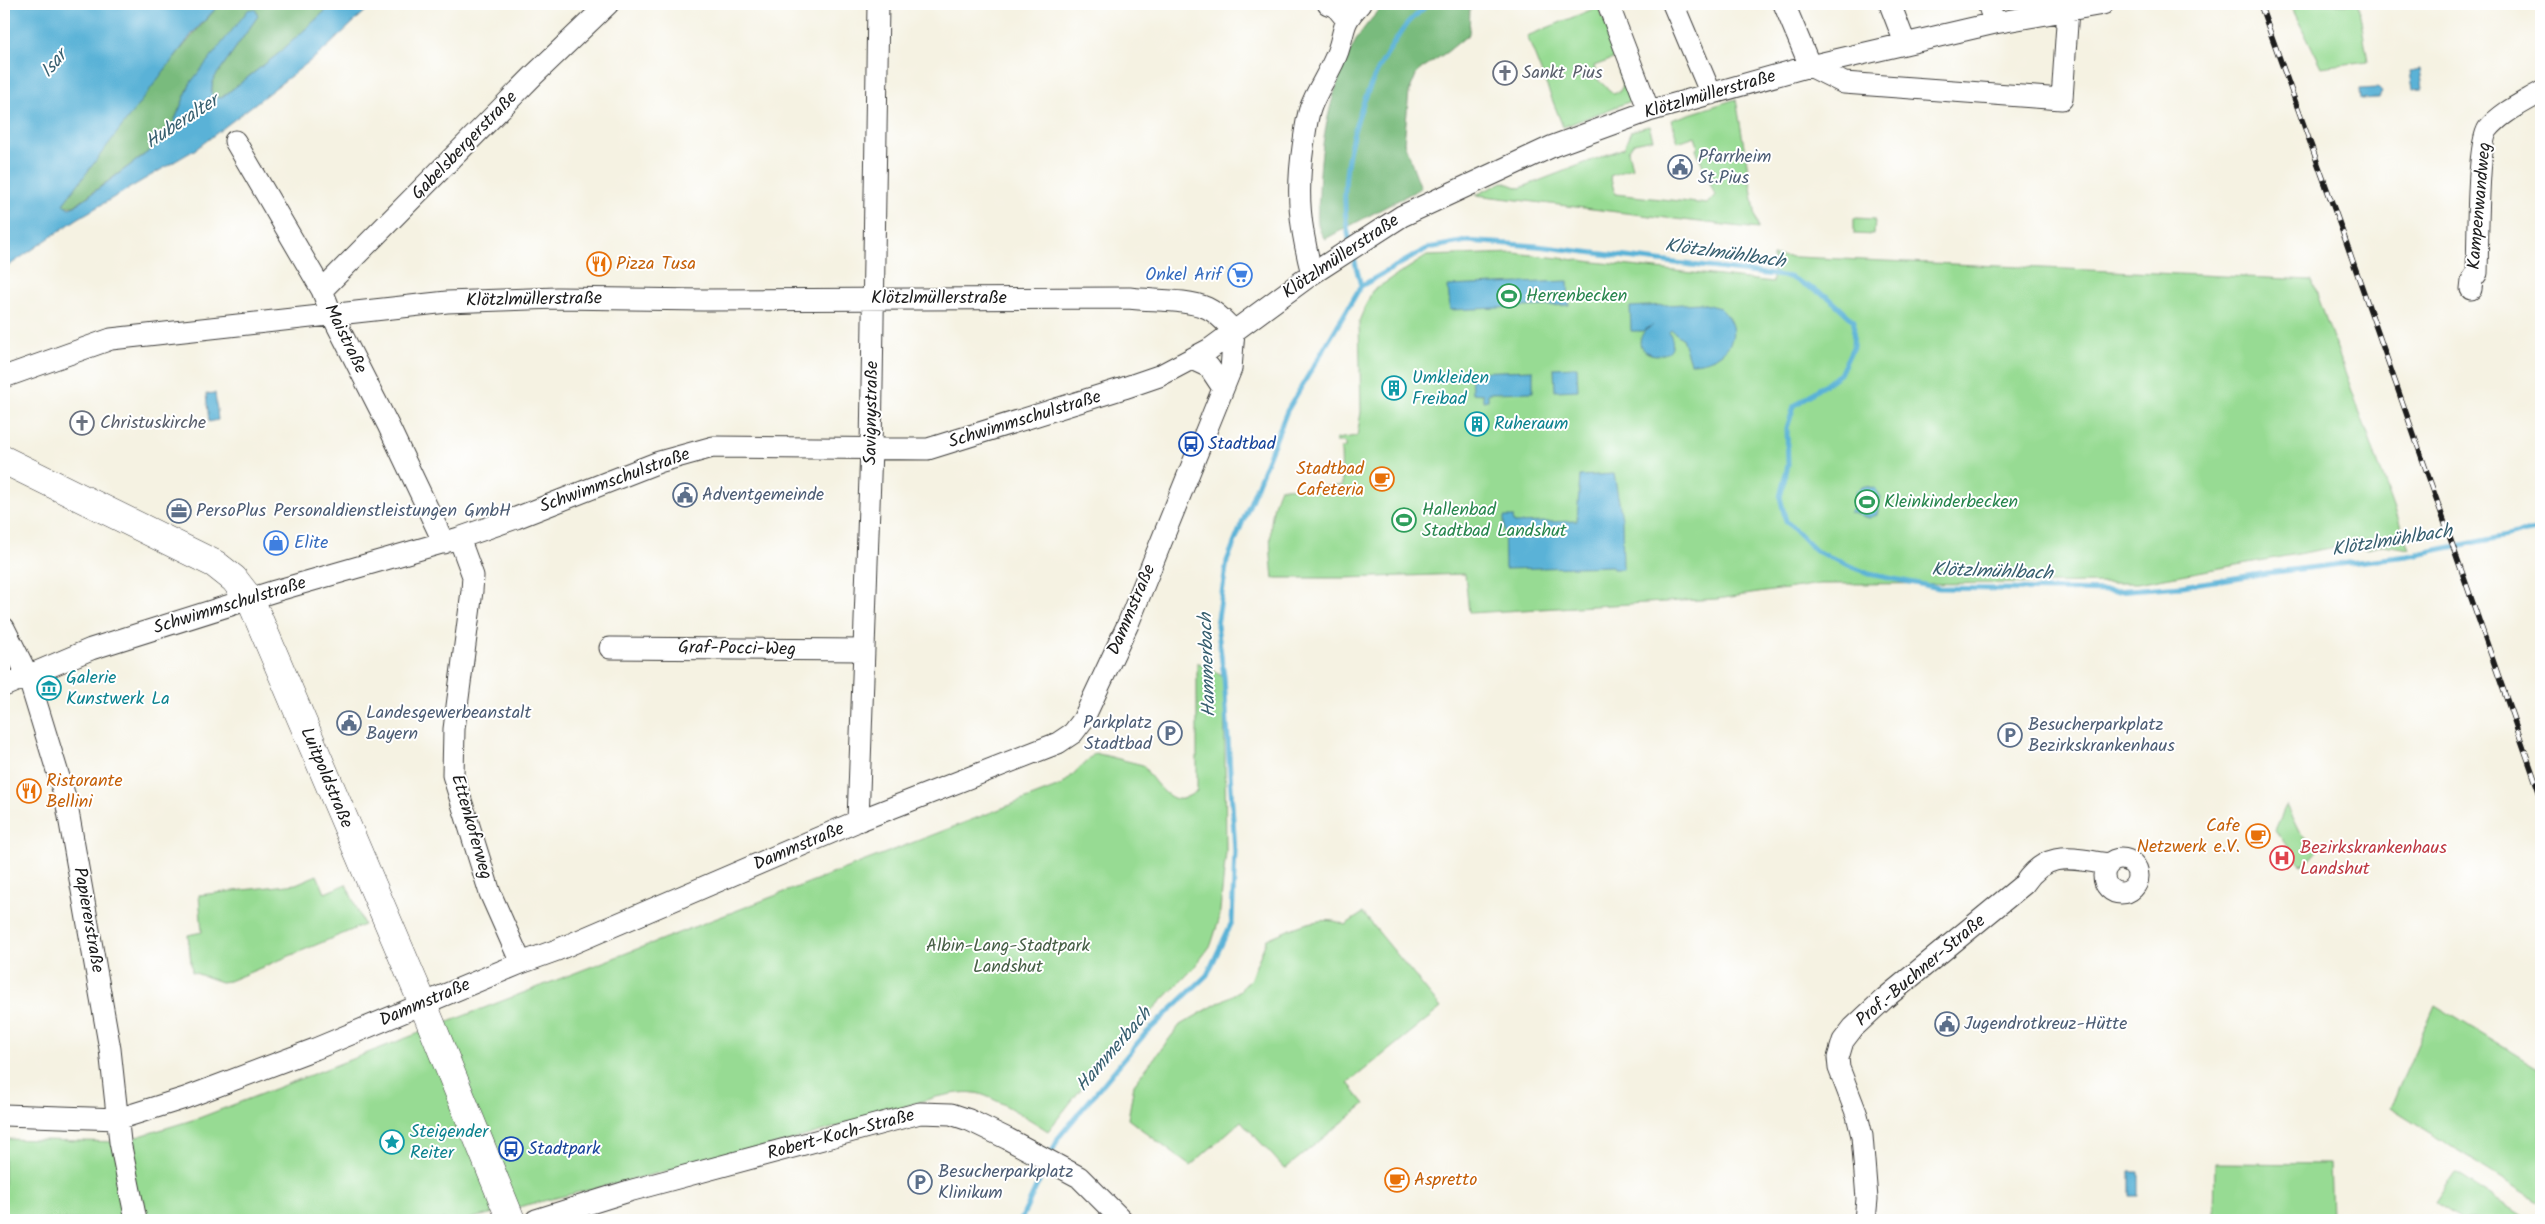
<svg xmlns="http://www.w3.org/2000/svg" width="2545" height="1224" font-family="Kalam,sans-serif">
  <rect width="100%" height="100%" fill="#fff"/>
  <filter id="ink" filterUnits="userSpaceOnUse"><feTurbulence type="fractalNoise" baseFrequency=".02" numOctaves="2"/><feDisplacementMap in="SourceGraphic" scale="10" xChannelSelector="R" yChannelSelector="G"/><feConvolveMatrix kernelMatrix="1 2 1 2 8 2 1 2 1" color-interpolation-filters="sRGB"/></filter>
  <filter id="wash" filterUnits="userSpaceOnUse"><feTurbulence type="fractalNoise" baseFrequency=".0096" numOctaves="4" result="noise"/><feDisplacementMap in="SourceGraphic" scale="20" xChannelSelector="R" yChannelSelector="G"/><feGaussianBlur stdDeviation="1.12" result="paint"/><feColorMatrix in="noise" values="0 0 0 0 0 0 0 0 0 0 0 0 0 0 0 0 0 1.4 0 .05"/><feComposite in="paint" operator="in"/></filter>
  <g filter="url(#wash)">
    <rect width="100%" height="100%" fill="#f5f2e2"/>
    <!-- green -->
    <path fill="#97db93" stroke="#5a7c58" d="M 2290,4 L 2358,4 L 2368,61 L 2321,67 Z
      M 1598,7 L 1621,56 L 1594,66 L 1598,80 L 1614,94 L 1620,91 L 1623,85 L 1618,72 L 1626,68 L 1639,98 L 1563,127 L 1527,36 Z
      M 1736,99 L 1758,229 L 1476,195 L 1503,182 L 1520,188 L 1624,148 L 1631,131 L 1649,126 L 1653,139 L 1634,143 L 1628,151 L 1632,168 L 1610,176 L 1615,194 L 1707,204 L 1715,195 L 1696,149 L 1698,147 L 1695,136 L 1678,142 L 1671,120 Z
      M 1854,218 L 1875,219 L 1874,235 L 1854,234 Z
      M 1514,253 L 1773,282 L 1773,256 L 2312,280 L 2409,549 L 2384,545 L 2366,549 L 2347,545 L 2137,583 L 1820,584 L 1717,599 L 1469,613 L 1465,574 L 1344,578 L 1273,578 C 1270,548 1267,516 1280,488 L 1342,486 L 1341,448 L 1345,448 L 1345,442 L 1336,442 L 1336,439 L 1357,436 L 1361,412 L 1359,321 L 1372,291 L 1427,256 Z
      M 1197,662 L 1224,676 L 1226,852 L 1219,920 L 1211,945 L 1193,969 L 1107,1056 L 1048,1131 C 1034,1122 990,1094 975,1093 C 962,1091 948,1095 936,1097 L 786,1142 L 465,1220 L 4,1220 L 4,1139 L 120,1142 L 199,1118 L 1062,785 L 1095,753 L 1143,765 C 1150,776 1167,802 1182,799 C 1187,797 1193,794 1197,791 Z
      M 2286,805 L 2299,832 L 2318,849 L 2303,865 L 2300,864 L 2275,830 Z
      M 317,875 L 325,893 L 346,884 L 364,925 L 229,981 L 221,982 L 192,972 L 188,935 L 202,932 L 199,895 L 296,884 Z
      M 1363,913 L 1441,1008 L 1348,1083 L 1365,1104 L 1285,1169 L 1241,1121 L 1190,1166 L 1128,1119 L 1134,1084 L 1180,1025 L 1239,991 L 1250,980 L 1267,939 C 1289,930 1322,912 1345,925 Z
      M 2435,1005 L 2541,1070 L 2541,1203 L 2390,1108 Z
      M 2215,1163 L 2330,1164 L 2332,1216 L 2214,1217 Z
      M 2455,1173 L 2522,1216 L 2520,1220 L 2462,1220 L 2435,1203 Z"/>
    <!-- forest -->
    <path fill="#79bb7d" stroke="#4a6c4c" d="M 220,4 L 333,4 L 278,54 L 221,98 L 213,97 L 211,94 L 213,80 L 258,16 L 191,82 L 167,138 L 74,206 L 64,206 L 63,204 C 114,136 163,67 220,4 Z
      M 1384,4 L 1473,4 L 1470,7 L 1469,34 L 1447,52 L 1421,69 L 1416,75 L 1409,92 L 1404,143 L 1421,188 L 1325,239 C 1314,225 1318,213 1319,195 C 1320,142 1331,84 1358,37 C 1365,25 1376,15 1384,4 Z"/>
    <!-- water -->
    <path fill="#5ab2d7" stroke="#3b677a" d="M 14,4 L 220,4 L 192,34 L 63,204 L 69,208 L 75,206 L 167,138 L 191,82 L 249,9 L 256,10 L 258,16 L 213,80 L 211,94 L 214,97 L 221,98 L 278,54 L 333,4 L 373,4 L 323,51 L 196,149 L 77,219 L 4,269 L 4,17 Z
      M 2420,69 L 2423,88 L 2413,89 L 2410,71 Z
      M 2378,88 L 2382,92 L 2379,98 L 2360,99 L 2359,89 Z
      M 1568,281 L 1569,305 L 1450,310 L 1448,286 Z
      M 1701,303 L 1720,308 C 1749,335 1724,363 1690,363 L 1682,338 L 1671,330 L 1669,332 C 1688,365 1624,360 1644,332 C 1646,329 1651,327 1653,325 L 1643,331 L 1631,331 L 1630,307 Z
      M 1577,367 L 1578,390 L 1555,391 L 1554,368 Z
      M 1533,370 L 1533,392 L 1488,393 L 1488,400 L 1483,401 L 1483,394 L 1472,393 L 1471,372 Z
      M 215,393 L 218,420 L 209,422 L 206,394 Z
      M 1614,474 L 1622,519 L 1623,569 L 1613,569 L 1612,566 L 1505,569 L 1504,517 L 1513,517 L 1514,523 L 1577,521 L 1580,476 Z
      M 1864,486 L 1875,488 L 1881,497 L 1877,515 L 1869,518 L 1849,512 L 1853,509 L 1861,512 L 1853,499 L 1856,491 Z
      M 2130,1171 L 2138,1171 L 2138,1196 L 2130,1196 Z"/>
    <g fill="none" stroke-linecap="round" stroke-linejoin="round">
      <!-- stream -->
      <path stroke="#5ab2d7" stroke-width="5" d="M 1350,243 C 1333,170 1360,89 1404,28 C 1411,19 1420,12 1428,4
        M 1361,286 L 1428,248 L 1467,241 L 1537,246 L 1790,277 L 1828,297 L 1854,321 L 1853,347 L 1840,374 L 1794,406 L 1787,428 L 1788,465 L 1780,497 L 1786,521 L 1816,551 L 1869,574 L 1939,588 L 2116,591 L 2182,586 L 2267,573 L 2407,556 L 2541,529
        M 1050,1156 L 1059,1137 L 1144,1035 L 1207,975 L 1232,922 L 1235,851 L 1224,676 L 1217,625 L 1227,561 L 1287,411 L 1361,286 L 1353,254
        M 1021,1220 L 1046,1166"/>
    </g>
  </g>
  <g filter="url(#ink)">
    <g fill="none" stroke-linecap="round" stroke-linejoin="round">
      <!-- minor casing -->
      <g stroke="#3d3c3a" stroke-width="23">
        <path id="minor" d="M 1328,4 L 1336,7 L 1346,19
          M 1608,4 L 1649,111
          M 1673,4 L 1711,94
          M 1784,4 L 1810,66 L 1844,83 L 2062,99 L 2068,9
          M 1890,4 L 1905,43
          M 1988,4 L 1995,23
          M 235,141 L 322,290 L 331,313 L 388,425 L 444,543
          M 1312,274 C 1300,227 1296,195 1303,147 C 1305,135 1306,121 1310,109 C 1317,89 1331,71 1338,51 C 1346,27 1341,24 1360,4
          M 2471,289 L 2472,280 L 2477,273 C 2478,249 2477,144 2488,129 C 2502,112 2523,103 2541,92
          M 322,290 L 535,74 L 608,4
          M 1192,359 L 1209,367 L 1223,388
          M 4,377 L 111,339 L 447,302 L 557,298 L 703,300 L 1129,298 C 1152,301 1187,299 1207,308 C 1218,313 1226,323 1234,331
          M 459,538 L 473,576 L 472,591 L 454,729 L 453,775 L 490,893 L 521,963
          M 4,628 L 28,676 L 66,800 L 110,1049 L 120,1142 L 136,1220
          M 610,648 L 864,650
          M 4,686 L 91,649 L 275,591 L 459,538 L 516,518 L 659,462 L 713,447 L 928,449 L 1124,388 L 1159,376 L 1210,349 L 1312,274 L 1402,216 L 1553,146 L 1649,111 L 1810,66 L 1995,23 L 2103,4
          M 858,821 L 871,448 L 878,4
          M2104 876a17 17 0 1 1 34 0a17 17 0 1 1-34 0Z
          M 4,1115 L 118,1119 L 185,1098 L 315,1049 L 521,963 L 557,950 L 858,821 L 1058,743 L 1073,733 L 1083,720 L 1128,624 L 1231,369 L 1234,331
          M 536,1220 L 629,1191 L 920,1113 L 951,1114 L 969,1120 L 1008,1139 L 1079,1177 L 1122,1220
          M 1865,1220 L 1867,1199 L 1862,1136 L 1857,1115 L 1839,1068 L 1838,1058 L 1843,1041 L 1853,1028 L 1884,999 L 2024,884 C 2048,849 2072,859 2109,864"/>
      </g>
      <!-- major casing -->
      <g stroke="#3d3c3a" stroke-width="29">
        <path id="major" d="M 4,460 L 215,564 L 234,579 L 251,601 L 423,1004 L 511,1220"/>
      </g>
      <!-- minor -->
      <use href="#minor" stroke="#fff" stroke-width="21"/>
      <!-- major -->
      <use href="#major" stroke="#fff" stroke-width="28"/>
      <!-- rail casing -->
      <g stroke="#1c1c1c" stroke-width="5.5">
        <path id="rail" d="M 2260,4 L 2344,236 L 2541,797"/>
      </g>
      <!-- rail -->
      <use href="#rail" stroke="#fff" stroke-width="4" stroke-dasharray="11" stroke-linecap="butt"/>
    </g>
  </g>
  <!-- icons -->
  <defs>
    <g id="church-ring" transform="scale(1.25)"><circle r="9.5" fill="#fff" stroke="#6b7280" stroke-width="1.5"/><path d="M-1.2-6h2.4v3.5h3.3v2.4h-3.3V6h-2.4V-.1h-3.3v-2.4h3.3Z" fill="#6b7280"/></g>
    <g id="civic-ring" transform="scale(1.25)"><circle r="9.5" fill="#fff" stroke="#5c6f8a" stroke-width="1.5"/><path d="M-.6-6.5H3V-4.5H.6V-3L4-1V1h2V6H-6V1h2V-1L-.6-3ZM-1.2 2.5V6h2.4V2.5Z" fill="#5c6f8a"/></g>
    <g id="restaurant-ring" transform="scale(1.25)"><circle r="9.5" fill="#fff" stroke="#e8710a" stroke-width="1.5"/><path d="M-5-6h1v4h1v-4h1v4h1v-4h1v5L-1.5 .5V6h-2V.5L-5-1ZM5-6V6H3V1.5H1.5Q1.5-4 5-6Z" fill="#e8710a"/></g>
    <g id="supermarket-ring" transform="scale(1.25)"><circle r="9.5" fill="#fff" stroke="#3f7fe0" stroke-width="1.5"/><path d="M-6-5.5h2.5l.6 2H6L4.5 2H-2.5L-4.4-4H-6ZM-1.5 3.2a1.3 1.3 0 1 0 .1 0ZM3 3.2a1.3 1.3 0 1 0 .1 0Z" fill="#3f7fe0"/></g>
    <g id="stadium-ring" transform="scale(1.25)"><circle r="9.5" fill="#fff" stroke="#2e9e5b" stroke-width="1.5"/><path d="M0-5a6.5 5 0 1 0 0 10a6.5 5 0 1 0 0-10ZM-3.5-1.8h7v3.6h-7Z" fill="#2e9e5b"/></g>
    <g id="building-ring" transform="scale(1.25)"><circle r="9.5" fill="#fff" stroke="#0f9aa8" stroke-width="1.5"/><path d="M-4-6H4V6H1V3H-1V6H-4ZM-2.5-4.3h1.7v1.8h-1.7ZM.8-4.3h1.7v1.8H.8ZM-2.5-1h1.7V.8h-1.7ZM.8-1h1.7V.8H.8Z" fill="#0f9aa8"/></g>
    <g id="bus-ring" transform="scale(1.25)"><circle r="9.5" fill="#fff" stroke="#1a4fb4" stroke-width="1.5"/><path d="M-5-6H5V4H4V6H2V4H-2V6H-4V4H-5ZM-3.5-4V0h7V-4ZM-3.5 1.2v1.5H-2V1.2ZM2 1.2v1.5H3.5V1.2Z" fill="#1a4fb4"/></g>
    <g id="cafe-ring" transform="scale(1.25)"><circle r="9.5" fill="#fff" stroke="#e8710a" stroke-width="1.5"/><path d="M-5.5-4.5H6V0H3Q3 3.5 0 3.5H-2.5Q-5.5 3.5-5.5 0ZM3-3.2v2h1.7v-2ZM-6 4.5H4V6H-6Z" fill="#e8710a"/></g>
    <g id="office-ring" transform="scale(1.25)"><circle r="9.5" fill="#fff" stroke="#5c6f8a" stroke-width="1.5"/><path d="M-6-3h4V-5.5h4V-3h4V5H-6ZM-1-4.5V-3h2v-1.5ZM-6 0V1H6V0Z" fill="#5c6f8a"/></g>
    <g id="shop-ring" transform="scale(1.25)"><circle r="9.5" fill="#fff" stroke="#3f7fe0" stroke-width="1.5"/><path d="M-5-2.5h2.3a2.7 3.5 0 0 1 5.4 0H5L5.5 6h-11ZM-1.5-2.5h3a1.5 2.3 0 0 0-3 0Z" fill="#3f7fe0"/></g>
    <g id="museum-ring" transform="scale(1.25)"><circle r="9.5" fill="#fff" stroke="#0f9aa8" stroke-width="1.5"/><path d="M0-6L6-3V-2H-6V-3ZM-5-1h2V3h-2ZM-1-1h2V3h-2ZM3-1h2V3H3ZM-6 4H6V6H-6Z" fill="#0f9aa8"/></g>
    <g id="parking-ring" transform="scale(1.25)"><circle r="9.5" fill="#fff" stroke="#5c6f8a" stroke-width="1.5"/><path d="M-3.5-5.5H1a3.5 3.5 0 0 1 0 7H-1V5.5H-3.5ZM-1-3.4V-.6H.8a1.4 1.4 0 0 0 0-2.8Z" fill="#5c6f8a"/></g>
    <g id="hospital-ring" transform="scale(1.25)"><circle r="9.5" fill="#fff" stroke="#e0444e" stroke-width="1.5"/><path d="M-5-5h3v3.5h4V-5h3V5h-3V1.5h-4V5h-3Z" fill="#e0444e"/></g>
    <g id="sight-ring" transform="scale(1.25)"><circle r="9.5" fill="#fff" stroke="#0f9aa8" stroke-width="1.5"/><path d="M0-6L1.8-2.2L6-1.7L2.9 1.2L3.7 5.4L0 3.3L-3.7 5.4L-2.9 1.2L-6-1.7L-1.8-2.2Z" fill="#0f9aa8"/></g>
  </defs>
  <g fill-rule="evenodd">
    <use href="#church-ring" x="1505" y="73"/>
    <use href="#civic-ring" x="1680" y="167"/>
    <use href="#restaurant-ring" x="599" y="264"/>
    <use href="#supermarket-ring" x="1240" y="275"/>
    <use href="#stadium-ring" x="1509" y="296"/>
    <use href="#building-ring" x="1394" y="388"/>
    <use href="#church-ring" x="82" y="423"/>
    <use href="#building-ring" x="1477" y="424"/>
    <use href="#bus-ring" x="1191" y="444"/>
    <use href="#cafe-ring" x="1382" y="479"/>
    <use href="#civic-ring" x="685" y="495"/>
    <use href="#stadium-ring" x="1867" y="502"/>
    <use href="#office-ring" x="179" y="511"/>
    <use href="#stadium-ring" x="1404" y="520"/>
    <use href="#shop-ring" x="276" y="543"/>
    <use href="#museum-ring" x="49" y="688"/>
    <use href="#civic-ring" x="349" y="723"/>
    <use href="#parking-ring" x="1170" y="733"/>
    <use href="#parking-ring" x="2010" y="735"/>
    <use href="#restaurant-ring" x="29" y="791"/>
    <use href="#cafe-ring" x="2258" y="836"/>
    <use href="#hospital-ring" x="2282" y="858"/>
    <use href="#civic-ring" x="1947" y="1024"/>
    <use href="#sight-ring" x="392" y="1142"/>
    <use href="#bus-ring" x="511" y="1149"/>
    <use href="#cafe-ring" x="1397" y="1180"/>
    <use href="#parking-ring" x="920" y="1182"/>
  </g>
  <g text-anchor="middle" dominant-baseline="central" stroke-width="4" stroke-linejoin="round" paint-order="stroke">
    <!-- worship labels -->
    <g font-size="18" fill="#5b616d" stroke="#fff" text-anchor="start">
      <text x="1522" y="73">Sankt Pius</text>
      <text x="100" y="423">Christuskirche</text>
    </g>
    <!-- street labels -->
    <g font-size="18" fill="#1c1c1c" stroke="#fff">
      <text transform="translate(1710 95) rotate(-16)">Klötzlmüllerstraße</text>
      <text transform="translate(465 146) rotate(-46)">Gabelsbergerstraße</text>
      <text transform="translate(2480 206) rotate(-85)">Kampenwandweg</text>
      <text transform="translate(1341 257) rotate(-34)">Klötzlmüllerstraße</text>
      <text x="939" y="298">Klötzlmüllerstraße</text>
      <text transform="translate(534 300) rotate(-1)">Klötzlmüllerstraße</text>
      <text transform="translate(345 339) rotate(64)">Maistraße</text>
      <text transform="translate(872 413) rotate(-89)">Savignystraße</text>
      <text transform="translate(1025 420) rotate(-17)">Schwimmschulstraße</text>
      <text transform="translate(615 481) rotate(-20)">Schwimmschulstraße</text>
      <text transform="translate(230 606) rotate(-17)">Schwimmschulstraße</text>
      <text transform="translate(1132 610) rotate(-67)">Dammstraße</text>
      <text transform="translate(737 649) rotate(1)">Graf-Pocci-Weg</text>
      <text transform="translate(326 778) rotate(67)">Luitpoldstraße</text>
      <text transform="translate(471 827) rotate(74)">Ettenkoferweg</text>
      <text transform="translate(799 847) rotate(-23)">Dammstraße</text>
      <text transform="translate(88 920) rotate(80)">Papiererstraße</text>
      <text transform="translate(1921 971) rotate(-40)">Prof.-Buchner-Straße</text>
      <text transform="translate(425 1003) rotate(-23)">Dammstraße</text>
      <text transform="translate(841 1135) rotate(-15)">Robert-Koch-Straße</text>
    </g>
    <!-- service labels -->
    <g font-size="18" fill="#4e5e75" stroke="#fff" text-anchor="start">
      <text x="1698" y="157">Pfarrheim<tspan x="1698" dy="21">St.Pius</tspan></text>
      <text x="702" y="495">Adventgemeinde</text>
      <text x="196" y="511">PersoPlus Personaldienstleistungen GmbH</text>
      <text x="366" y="713">Landesgewerbeanstalt<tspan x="366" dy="21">Bayern</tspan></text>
      <text x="1152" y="723" text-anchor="end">Parkplatz<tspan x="1152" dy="21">Stadtbad</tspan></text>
      <text x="2028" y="725">Besucherparkplatz<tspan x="2028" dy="21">Bezirkskrankenhaus</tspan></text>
      <text x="1964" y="1024">Jugendrotkreuz-Hütte</text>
      <text x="938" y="1172">Besucherparkplatz<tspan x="938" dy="21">Klinikum</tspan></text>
    </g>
    <!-- food labels -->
    <g font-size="18" fill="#c56008" stroke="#fff" text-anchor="start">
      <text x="616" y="264">Pizza Tusa</text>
      <text x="1364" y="469" text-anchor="end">Stadtbad<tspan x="1364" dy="21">Cafeteria</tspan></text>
      <text x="46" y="781">Ristorante<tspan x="46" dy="21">Bellini</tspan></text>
      <text x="2240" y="826" text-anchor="end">Cafe<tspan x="2240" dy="21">Netzwerk e.V.</tspan></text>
      <text x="1414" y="1180">Aspretto</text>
    </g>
    <!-- shop labels -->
    <g font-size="18" fill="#366cbe" stroke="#fff" text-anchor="end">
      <text x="1222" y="275">Onkel Arif</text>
      <text x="294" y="543" text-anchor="start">Elite</text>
    </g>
    <!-- leisure labels -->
    <g font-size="18" fill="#27864d" stroke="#fff" text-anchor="start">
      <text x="1526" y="296">Herrenbecken</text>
      <text x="1884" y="502">Kleinkinderbecken</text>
      <text x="1422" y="510">Hallenbad<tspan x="1422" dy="21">Stadtbad Landshut</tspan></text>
    </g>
    <!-- culture labels -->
    <g font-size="18" fill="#0d838f" stroke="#fff" text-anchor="start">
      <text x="1412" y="378">Umkleiden<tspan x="1412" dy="21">Freibad</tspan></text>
      <text x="1494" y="424">Ruheraum</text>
      <text x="66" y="678">Galerie<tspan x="66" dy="21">Kunstwerk La</tspan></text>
      <text x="410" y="1132">Steigender<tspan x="410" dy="21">Reiter</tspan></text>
    </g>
    <!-- transit labels -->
    <g font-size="18" fill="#164399" stroke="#fff" text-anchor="start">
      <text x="1208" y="444">Stadtbad</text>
      <text x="528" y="1149">Stadtpark</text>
    </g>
    <!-- health labels -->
    <g font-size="18" fill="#be3a42" stroke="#fff" text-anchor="start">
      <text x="2300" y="848">Bezirkskrankenhaus<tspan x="2300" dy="21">Landshut</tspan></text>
    </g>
    <!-- park labels -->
    <g font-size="18" fill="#475f46" stroke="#fff">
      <text x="1008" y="946">Albin-Lang-Stadtpark<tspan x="1008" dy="21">Landshut</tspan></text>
    </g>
    <!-- water labels -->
    <g font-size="19" font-style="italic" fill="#386070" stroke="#fff">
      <text transform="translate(54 64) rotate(-50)">Isar</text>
      <text transform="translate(182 122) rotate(-33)">Huberalter</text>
      <text transform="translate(1725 254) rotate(8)">Klötzlmühlbach</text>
      <text transform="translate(2392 541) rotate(-9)">Klötzlmühlbach</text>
      <text transform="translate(1992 572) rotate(2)">Klötzlmühlbach</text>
      <text transform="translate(1208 665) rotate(-92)">Hammerbach</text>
      <text transform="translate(1114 1050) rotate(-49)">Hammerbach</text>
    </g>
  </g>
  <!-- margin -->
  <rect width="2545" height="1224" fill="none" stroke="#fff" stroke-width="20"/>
</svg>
